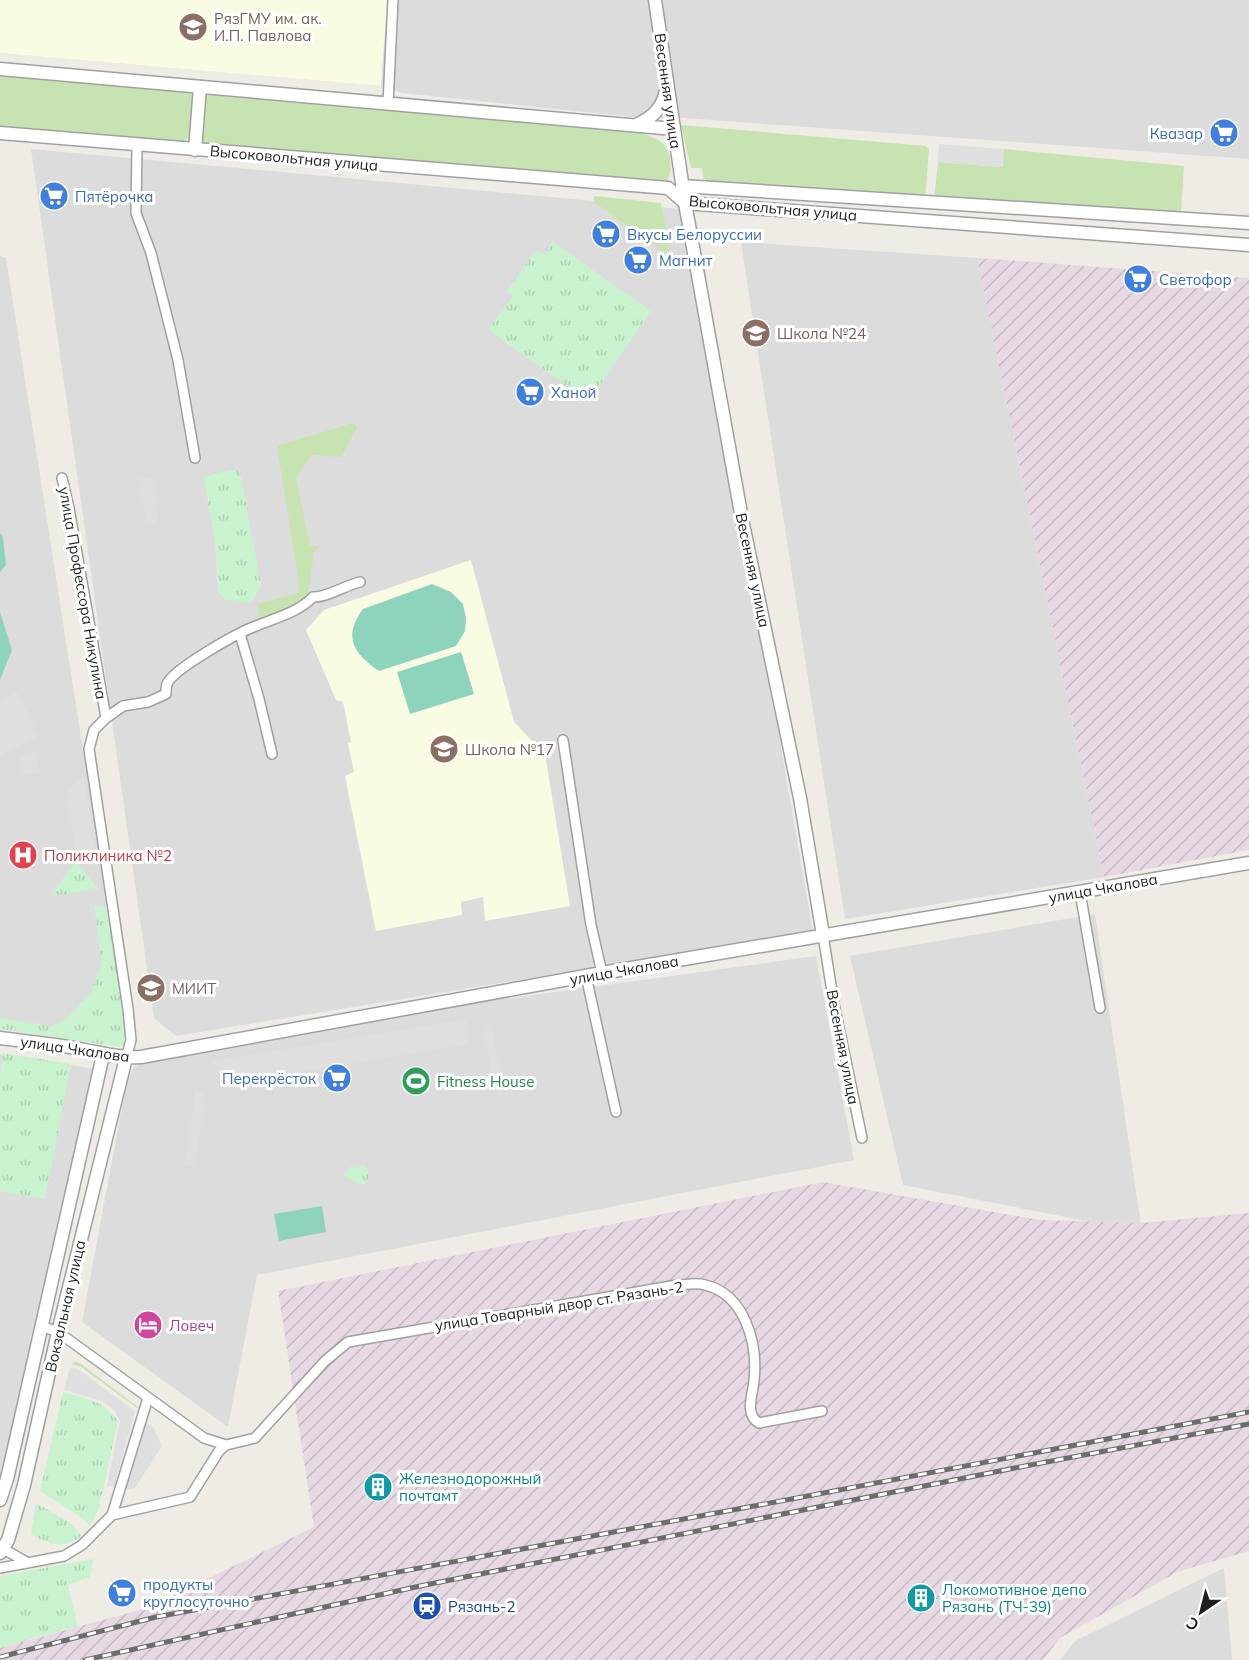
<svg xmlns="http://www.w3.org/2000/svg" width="1249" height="1660" font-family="Mulish,sans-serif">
  <defs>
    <pattern id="industrial-furrows" width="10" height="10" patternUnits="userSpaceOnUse" patternTransform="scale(1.5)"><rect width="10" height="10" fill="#e7d9e3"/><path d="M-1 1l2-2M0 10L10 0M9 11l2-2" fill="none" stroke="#c6bac2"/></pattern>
    <pattern id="park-tufts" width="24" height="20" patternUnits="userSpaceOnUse" patternTransform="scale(1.5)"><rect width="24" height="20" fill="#c9f3cf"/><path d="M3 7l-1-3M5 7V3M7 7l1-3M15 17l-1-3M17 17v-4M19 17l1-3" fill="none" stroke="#acd0b1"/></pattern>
  </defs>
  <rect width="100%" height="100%" fill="#efece6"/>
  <!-- residential -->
  <path fill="#dddcdc" d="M 0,0 L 1249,0 L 1249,159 L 683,118 L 633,117 L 402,93 L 381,86 L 0,53 Z
    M 31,149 L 680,209 L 728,443 L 813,932 L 176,1036 L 154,1018 Z
    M 741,242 L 977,258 L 1104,877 L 845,919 Z
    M 0,256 L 6,258 L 129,1044 L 0,1025 Z
    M 1095,914 L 1142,1232 L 903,1185 L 850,956 Z
    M 816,956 L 854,1160 L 257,1275 L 228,1427 L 82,1322 L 127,1080 L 134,1067 L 145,1062 L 489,1001 Z
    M 0,1055 L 98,1069 L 0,1479 Z
    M 1224,1568 L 1232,1660 L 1060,1660 L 1075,1641 Z"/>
  <!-- industrial -->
  <path fill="url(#industrial-furrows)" d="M 977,258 L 1249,278 L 1249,850 L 1104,877 Z
    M 823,1182 L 1040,1220 L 1141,1223 L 1249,1213 L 1249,1551 L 1177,1572 L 1060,1638 L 1043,1660 L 0,1660 L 0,1648 L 147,1608 L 314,1527 L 278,1291 Z"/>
  <!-- education -->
  <path fill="#fafbe3" d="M 0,0 L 387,0 L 381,86 L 0,53 Z
    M 471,560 L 514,722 L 545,754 L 570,906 L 485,921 L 483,897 L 461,902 L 462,915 L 376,931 L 345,776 L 354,772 L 348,743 L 351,742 L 343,702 L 336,700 L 306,630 L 324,610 Z"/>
  <!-- grass -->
  <path fill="#c7e3b2" d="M 0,73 L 196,92 C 194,109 199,136 180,143 L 0,128 Z
    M 210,91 L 618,130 C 637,133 666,134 670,157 C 671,167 672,171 667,180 L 657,182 L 210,144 L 202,142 L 199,137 L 205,94 Z
    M 681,125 L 926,146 L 929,149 L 925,201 L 707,181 L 703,177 L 702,168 L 691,168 Z
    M 1004,149 L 1184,166 L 1181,212 L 1063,207 L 934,199 L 938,162 L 1002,167 Z
    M 594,196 L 661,203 L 670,250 L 666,253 L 594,202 Z
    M 353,423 L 357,428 L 341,457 L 312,455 L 296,477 L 310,546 L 320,546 L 314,552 L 308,599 L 260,622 L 257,604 L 296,594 L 300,589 L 277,446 Z
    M 77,1362 L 81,1364 L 139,1408 L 137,1408 L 80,1366 L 73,1365 L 72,1363 Z"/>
  <!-- park -->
  <path fill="url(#park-tufts)" d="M 553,242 L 651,311 L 589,401 L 488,330 L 513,296 L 507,291 L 536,250 L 544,255 Z
    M 232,470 L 238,471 L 241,477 L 261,585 L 253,601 L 249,603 L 225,600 L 218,592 L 215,541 L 204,479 L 205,476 Z
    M 76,861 L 98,889 L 54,896 L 53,892 Z
    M 94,906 L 101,906 L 109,910 L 129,1031 L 125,1046 L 120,1047 L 0,1029 L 0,1018 L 52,1026 L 65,1019 L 91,992 L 102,963 Z
    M 3,1053 L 71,1064 L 45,1199 L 0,1191 L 0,1075 Z
    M 364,1165 L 368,1169 L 368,1179 L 364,1185 L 345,1177 L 345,1173 L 350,1167 Z
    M 63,1392 C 84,1398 105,1401 118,1421 L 99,1508 L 90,1526 L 78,1515 L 40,1491 Z
    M 36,1503 L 69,1522 L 82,1536 C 64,1550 49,1545 31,1534 Z
    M 94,1559 L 90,1577 L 68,1585 L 78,1626 L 0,1648 L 0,1576 Z"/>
  <!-- pitch -->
  <path fill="#8ed4bd" d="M 0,533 L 3,537 L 6,565 L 0,572 Z
    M 432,584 L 451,592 L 463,604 L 466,618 L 465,631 L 456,646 L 379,671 C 354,654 342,637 363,609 Z
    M 0,612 L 12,650 L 0,680 Z
    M 461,652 L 474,694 L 410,714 L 397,672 Z
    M 322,1206 L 326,1232 L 279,1241 L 274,1214 Z"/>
  <!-- parking -->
  <path fill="#dfdfdf" d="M 939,144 L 1004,149 L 1003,167 L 938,162 Z
    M 152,477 L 158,523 L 146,524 L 139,479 Z
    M 17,691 L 39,736 L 0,756 L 0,701 Z
    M 33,750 L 40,773 L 24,775 L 18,758 Z
    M 84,776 L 99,869 L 74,846 L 68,791 Z
    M 466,1019 L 470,1044 L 229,1084 L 212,1061 Z
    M 491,1022 L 500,1075 L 492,1076 L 483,1023 Z
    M 195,1091 L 205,1093 L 195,1167 L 185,1165 Z
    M 70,1368 L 76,1368 L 135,1411 L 114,1487 L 107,1486 L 120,1421 L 114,1410 L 102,1401 L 64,1390 Z
    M 146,1423 L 154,1428 L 162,1446 L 135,1488 L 125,1490 Z"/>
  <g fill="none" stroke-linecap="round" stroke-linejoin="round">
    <!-- minor casing -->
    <g stroke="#a0a0a0" stroke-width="12">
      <path id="minor" d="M 388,104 L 393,0
        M 137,145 L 136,213 L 151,253 L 178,360 L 195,458
        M 62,478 L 69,508 L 106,718 L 94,730 L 89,749 L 128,1009 L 131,1040 L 126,1058
        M 240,634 L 259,699 L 272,754
        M 106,718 L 123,706 L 148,702 L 166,694 C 166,690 166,687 167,684 C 173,669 239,632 256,626 C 275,618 299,612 313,597 C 326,598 346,585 360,582
        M 563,740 L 591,925 L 602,973
        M 1080,892 L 1100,1008
        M 823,935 L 834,1004 L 862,1138
        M 586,976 L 616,1112
        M 41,1326 L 58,1332 L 204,1438 L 226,1445 L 219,1451 L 190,1497 L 112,1515
        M 226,1445 L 255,1438 L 325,1361 L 348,1342 L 677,1285 C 685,1285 697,1282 705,1285 C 745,1294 758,1344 754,1380 C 753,1395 744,1414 759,1423 L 822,1411
        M 0,1547 L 28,1563
        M 0,1568 L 64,1556 L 82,1545 L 112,1515 L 148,1398"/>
    </g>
    <!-- tertiary casing -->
    <g stroke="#a0a0a0" stroke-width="15">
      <path id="tertiary" d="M 655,0 L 685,203 L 742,519 L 800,798 L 823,935
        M 0,69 L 674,129
        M 636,125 C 652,118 662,109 666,91
        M 0,133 L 668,188 L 685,203 L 1249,245
        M 195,150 L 200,87
        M 682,186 L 1249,223
        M 0,1038 C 28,1042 58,1044 85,1050 C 106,1054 120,1058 141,1057 L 602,973 L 1249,863
        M 0,1500 L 7,1479 L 103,1055
        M 0,1553 L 8,1540 L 24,1485 L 58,1332 L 126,1058"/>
    </g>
    <!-- minor -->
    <use href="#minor" stroke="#fff" stroke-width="9"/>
    <!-- tertiary -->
    <use href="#tertiary" stroke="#fff" stroke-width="12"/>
    <!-- rail casing -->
    <g stroke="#6d6d6d" stroke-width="5">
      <path id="rail" d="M 0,1657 L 156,1617 L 813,1495 L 1249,1412
        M 85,1660 L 420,1586 L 1020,1467 L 1249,1424"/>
    </g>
    <!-- rail -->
    <use href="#rail" stroke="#fff" stroke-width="3" stroke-dasharray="9" stroke-linecap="butt"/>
  </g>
  <!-- icons -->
  <defs>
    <g id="university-disc" transform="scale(1.5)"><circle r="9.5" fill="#8d6e63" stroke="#fff"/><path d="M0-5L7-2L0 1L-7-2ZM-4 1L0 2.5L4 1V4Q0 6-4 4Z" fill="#fff"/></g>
    <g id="supermarket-disc" transform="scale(1.5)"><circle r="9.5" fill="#3f7fe0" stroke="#fff"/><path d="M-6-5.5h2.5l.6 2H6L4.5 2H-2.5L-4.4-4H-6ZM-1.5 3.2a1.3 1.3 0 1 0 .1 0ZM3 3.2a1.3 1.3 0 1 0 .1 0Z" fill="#fff"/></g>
    <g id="school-disc" transform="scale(1.5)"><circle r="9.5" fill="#8d6e63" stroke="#fff"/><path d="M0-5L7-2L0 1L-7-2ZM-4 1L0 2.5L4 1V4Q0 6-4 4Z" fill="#fff"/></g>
    <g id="hospital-disc" transform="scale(1.5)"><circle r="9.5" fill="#e0444e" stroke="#fff"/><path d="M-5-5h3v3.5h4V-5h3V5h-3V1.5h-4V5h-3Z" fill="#fff"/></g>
    <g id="stadium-disc" transform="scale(1.5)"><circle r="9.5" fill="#2e9e5b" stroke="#fff"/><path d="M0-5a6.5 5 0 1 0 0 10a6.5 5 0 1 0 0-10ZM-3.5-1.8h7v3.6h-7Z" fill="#fff"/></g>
    <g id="hotel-disc" transform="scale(1.5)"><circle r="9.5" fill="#d1479c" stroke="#fff"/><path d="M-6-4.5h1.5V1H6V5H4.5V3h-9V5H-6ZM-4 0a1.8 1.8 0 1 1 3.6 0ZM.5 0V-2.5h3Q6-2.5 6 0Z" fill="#fff"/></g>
    <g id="building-disc" transform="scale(1.5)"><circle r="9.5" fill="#0f9aa8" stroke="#fff"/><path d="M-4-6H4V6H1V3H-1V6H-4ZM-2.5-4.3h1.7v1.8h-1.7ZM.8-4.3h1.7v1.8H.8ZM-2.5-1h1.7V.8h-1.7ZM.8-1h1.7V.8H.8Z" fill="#fff"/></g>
    <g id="station-disc" transform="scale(1.5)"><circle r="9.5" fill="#1a4fb4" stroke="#fff"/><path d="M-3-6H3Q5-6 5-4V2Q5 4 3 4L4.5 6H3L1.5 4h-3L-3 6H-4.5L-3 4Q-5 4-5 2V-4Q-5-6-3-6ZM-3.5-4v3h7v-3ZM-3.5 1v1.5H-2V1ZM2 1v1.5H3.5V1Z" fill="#fff"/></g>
  </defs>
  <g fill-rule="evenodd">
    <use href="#university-disc" x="193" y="27"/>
    <use href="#supermarket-disc" x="1224" y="133"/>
    <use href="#supermarket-disc" x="54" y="196"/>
    <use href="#supermarket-disc" x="606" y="234"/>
    <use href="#supermarket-disc" x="638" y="260"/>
    <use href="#supermarket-disc" x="1138" y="279"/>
    <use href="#school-disc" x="756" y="333"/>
    <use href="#supermarket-disc" x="530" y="392"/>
    <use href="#school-disc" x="444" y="749"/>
    <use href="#hospital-disc" x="23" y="855"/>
    <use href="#university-disc" x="151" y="988"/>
    <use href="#supermarket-disc" x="337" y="1078"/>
    <use href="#stadium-disc" x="416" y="1081"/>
    <use href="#hotel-disc" x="148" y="1325"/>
    <use href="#building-disc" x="378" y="1487"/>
    <use href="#supermarket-disc" x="122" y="1593"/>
    <use href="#building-disc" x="921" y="1598"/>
    <use href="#station-disc" x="427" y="1606"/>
  </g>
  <g text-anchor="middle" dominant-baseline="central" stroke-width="6" stroke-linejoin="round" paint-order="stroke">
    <!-- education labels -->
    <g font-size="15" fill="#785e54" stroke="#fff" text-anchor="start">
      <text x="214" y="18">РязГМУ им. ак.<tspan x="214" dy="17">И.П. Павлова</tspan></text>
      <text x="777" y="333">Школа №24</text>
      <text x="465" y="749">Школа №17</text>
      <text x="172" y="988">МИИТ</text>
    </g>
    <!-- street labels -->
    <g font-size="15" fill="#1f1f1f" stroke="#fff">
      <text transform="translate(668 91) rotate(82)">Весенняя улица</text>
      <text transform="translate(294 158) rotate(5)">Высоковольтная улица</text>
      <text transform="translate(773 208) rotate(5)">Высоковольтная улица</text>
      <text transform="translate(753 570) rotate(78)">Весенняя улица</text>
      <text transform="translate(83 593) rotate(80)">улица Профессора Никулина</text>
      <text transform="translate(1103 888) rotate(-10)">улица Чкалова</text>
      <text transform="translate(624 970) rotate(-10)">улица Чкалова</text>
      <text transform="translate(843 1047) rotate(79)">Весенняя улица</text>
      <text transform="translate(75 1049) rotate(8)">улица Чкалова</text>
      <text transform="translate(65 1306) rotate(-77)">Вокзальная улица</text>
      <text transform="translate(559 1306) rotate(-9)">улица Товарный двор ст. Рязань-2</text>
    </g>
    <!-- shop labels -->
    <g font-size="15" fill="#366cbe" stroke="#fff" text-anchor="start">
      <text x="1203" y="133" text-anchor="end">Квазар</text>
      <text x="75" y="196">Пятёрочка</text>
      <text x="627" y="234">Вкусы Белоруссии</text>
      <text x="659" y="260">Магнит</text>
      <text x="1159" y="279">Светофор</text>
      <text x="551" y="392">Ханой</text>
      <text x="316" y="1078" text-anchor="end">Перекрёсток</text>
      <text x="143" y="1584">продукты<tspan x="143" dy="17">круглосуточно</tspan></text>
    </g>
    <!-- health labels -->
    <g font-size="15" fill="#be3a42" stroke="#fff" text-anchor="start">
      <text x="44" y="855">Поликлиника №2</text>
    </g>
    <!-- leisure labels -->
    <g font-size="15" fill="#27864d" stroke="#fff" text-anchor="start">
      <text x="437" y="1081">Fitness House</text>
    </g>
    <!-- hotel labels -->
    <g font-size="15" fill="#b23c85" stroke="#fff" text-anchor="start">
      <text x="169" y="1325">Ловеч</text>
    </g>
    <!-- culture labels -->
    <g font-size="15" fill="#0d838f" stroke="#fff" text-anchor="start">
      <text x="399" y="1478">Железнодорожный<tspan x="399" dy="17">почтамт</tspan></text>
      <text x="942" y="1589">Локомотивное депо<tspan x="942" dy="17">Рязань (ТЧ-39)</tspan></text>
    </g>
    <!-- transit labels -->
    <g font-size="15" fill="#164399" stroke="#fff" text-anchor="start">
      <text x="448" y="1606">Рязань-2</text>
    </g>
  </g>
  <!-- north arrow -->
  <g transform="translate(1201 1612) rotate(215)" stroke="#ffffff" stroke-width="4.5" paint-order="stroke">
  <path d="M0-4.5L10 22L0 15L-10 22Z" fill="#1f1f1f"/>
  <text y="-9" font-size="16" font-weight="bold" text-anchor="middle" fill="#1f1f1f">С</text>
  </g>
</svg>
